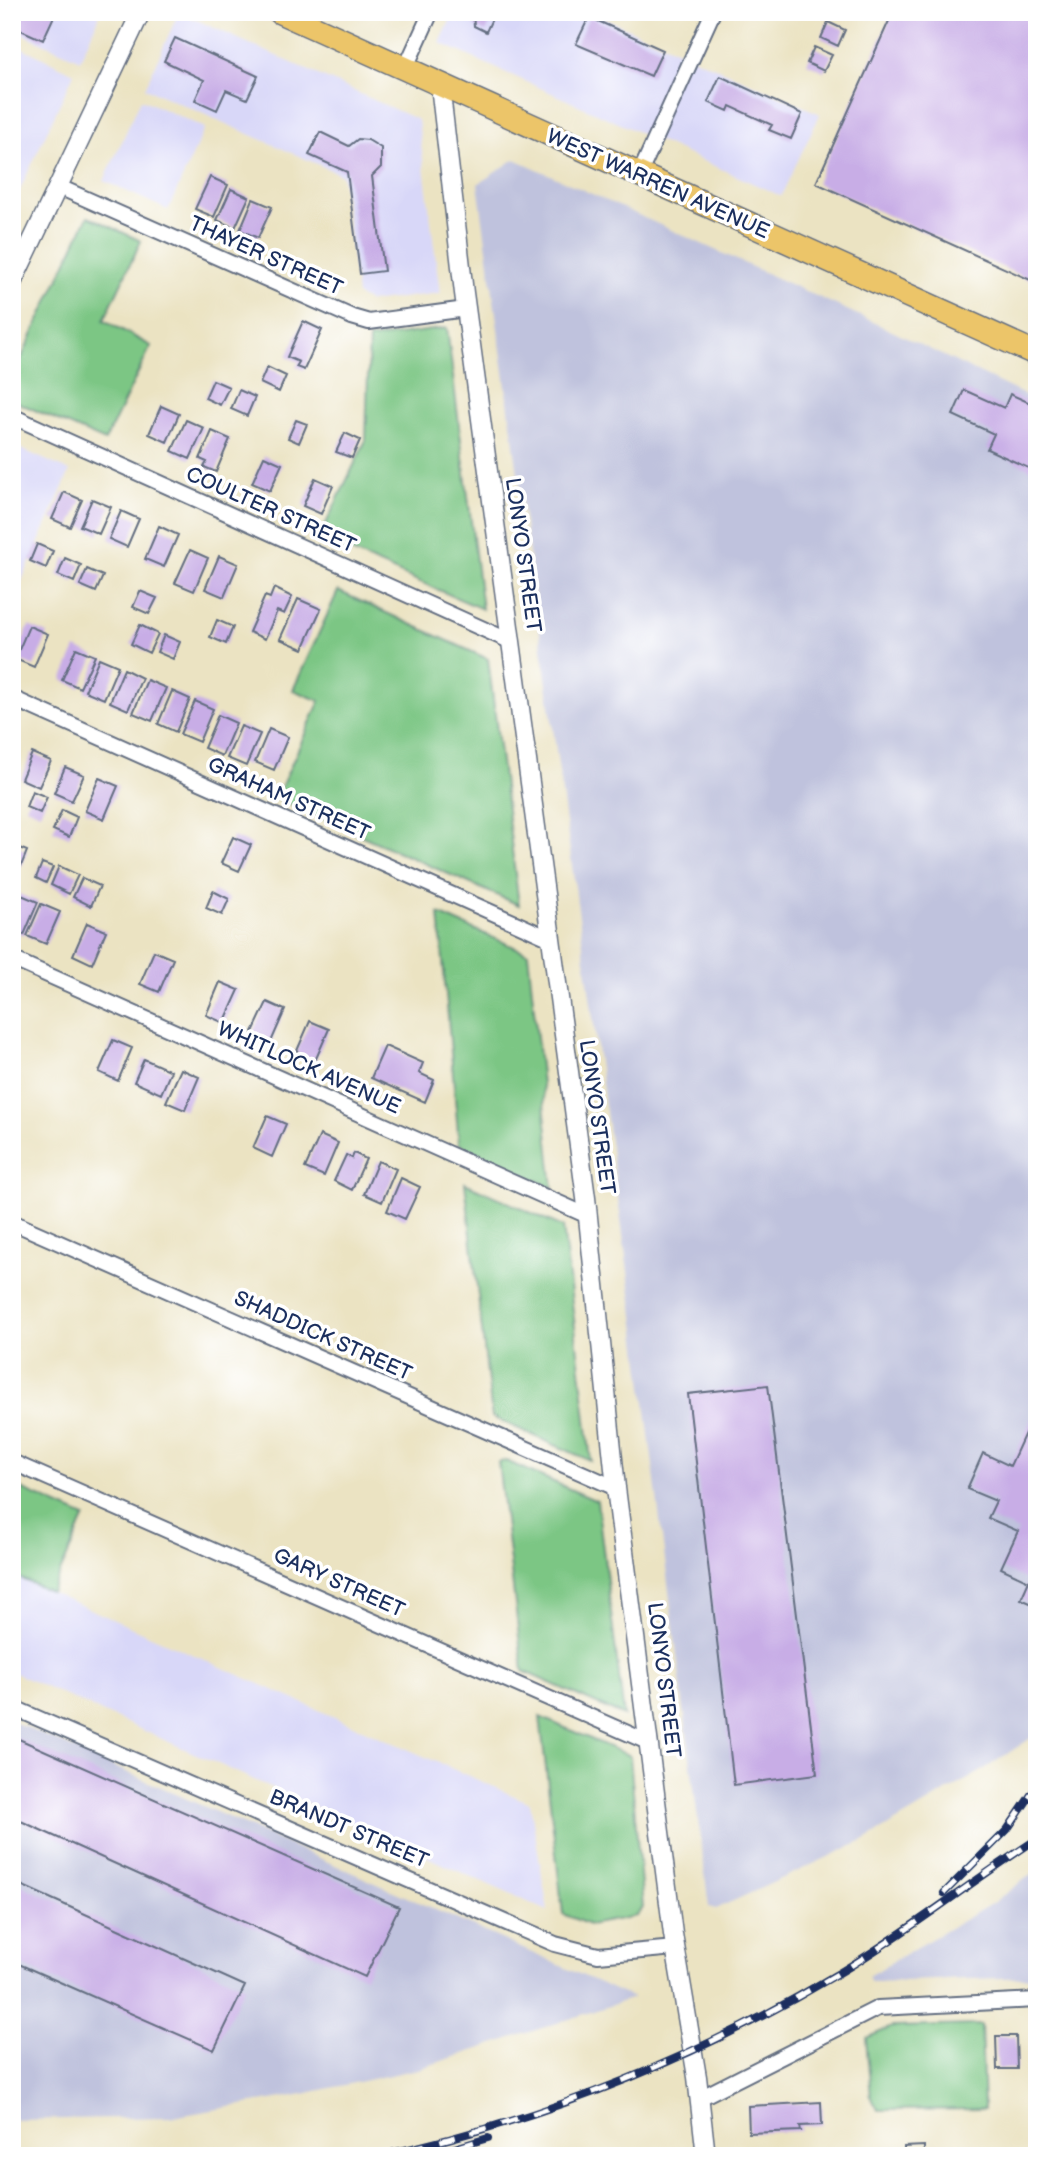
<svg xmlns="http://www.w3.org/2000/svg" width="1049" height="2168" font-family="'Balsamiq Sans',sans-serif">
  <rect width="100%" height="100%" fill="#fff"/>
  <filter id="ink" filterUnits="userSpaceOnUse"><feTurbulence type="fractalNoise" baseFrequency=".0143" numOctaves="2"/><feDisplacementMap in="SourceGraphic" scale="14" xChannelSelector="R" yChannelSelector="G"/><feConvolveMatrix kernelMatrix="1 2 1 2 8 2 1 2 1" color-interpolation-filters="sRGB"/></filter>
  <filter id="wash" filterUnits="userSpaceOnUse"><feTurbulence type="fractalNoise" baseFrequency=".00686" numOctaves="4" result="noise"/><feDisplacementMap in="SourceGraphic" scale="28" xChannelSelector="R" yChannelSelector="G"/><feGaussianBlur stdDeviation="1.57" result="paint"/><feColorMatrix in="noise" values="0 0 0 0 0 0 0 0 0 0 0 0 0 0 0 0 0 1.4 0 .05"/><feComposite in="paint" operator="in"/></filter>
  <g filter="url(#wash)">
    <rect width="100%" height="100%" fill="#ebe3c2"/>
    <!-- built -->
    <path fill="#d8d7f8" d="M 12,12 L 101,12 L 80,60 L 12,29 Z
      M 179,12 L 418,120 L 440,293 L 369,302 L 357,295 L 342,175 L 145,88 Z
      M 454,12 L 591,12 L 820,114 L 781,196 L 440,43 Z
      M 12,43 L 74,73 L 12,207 Z
      M 141,99 L 205,128 L 168,210 L 104,181 Z
      M 12,445 L 70,471 L 12,603 Z
      M 12,1575 L 530,1803 L 548,1911 L 12,1672 Z"/>
    <!-- industrial -->
    <path fill="#bfc2dd" d="M 515,159 L 869,320 L 1037,401 L 1037,1734 L 980,1772 L 865,1840 L 716,1909 L 709,1907 L 633,1308 L 478,184 Z
      M 12,1721 L 633,1998 L 418,2069 L 294,2096 L 172,2117 L 12,2120 Z
      M 1037,1870 L 1037,1977 L 871,1982 L 868,1976 L 996,1901 Z"/>
    <!-- green -->
    <path fill="#7cc684" stroke="#4c7a71" stroke-width="2" d="M 88,216 L 141,241 L 104,320 L 151,346 L 105,441 L 12,400 L 12,378 Z
      M 447,328 L 482,609 L 319,538 L 366,440 L 369,339 Z
      M 338,591 L 488,659 L 519,905 L 276,798 L 320,701 L 293,690 Z
      M 439,914 L 528,953 L 553,1188 L 459,1144 Z
      M 465,1183 L 563,1227 L 591,1461 L 492,1417 Z
      M 506,1461 L 597,1501 L 624,1716 L 523,1671 L 498,1462 Z
      M 12,1485 L 85,1517 L 51,1592 L 12,1575 Z
      M 540,1717 L 630,1756 L 643,1908 L 636,1916 L 589,1925 L 563,1914 Z
      M 981,2025 L 984,2109 L 879,2110 L 871,2098 L 866,2038 L 892,2027 Z"/>
    <g id="blocks">
      <!-- building -->
      <path fill="#c8ade6" d="M 12,12 L 55,12 L 55,14 L 43,40 L 12,26 Z
        M 473,12 L 495,12 L 486,32 L 474,26 Z
        M 833,12 L 849,12 L 846,18 Z
        M 893,12 L 1037,12 L 1037,283 L 816,183 Z
        M 589,17 L 663,50 L 651,76 L 576,44 Z
        M 828,22 L 845,30 L 838,46 L 821,38 Z
        M 175,38 L 258,76 L 247,99 L 226,90 L 217,110 L 195,100 L 204,80 L 164,61 Z
        M 814,47 L 832,55 L 824,71 L 807,63 Z
        M 720,76 L 802,114 L 791,139 L 769,130 L 772,125 L 730,106 L 728,111 L 708,102 Z
        M 320,132 L 349,146 L 358,139 L 368,140 L 381,148 L 381,167 L 372,176 L 384,271 L 360,274 L 347,172 L 309,155 Z
        M 210,177 L 228,185 L 214,217 L 195,209 Z
        M 231,189 L 249,197 L 235,228 L 217,220 Z
        M 253,199 L 272,207 L 258,238 L 240,230 Z
        M 303,321 L 322,330 L 304,370 L 296,367 L 299,362 L 287,357 Z
        M 267,367 L 286,376 L 279,392 L 260,383 Z
        M 213,380 L 229,387 L 220,405 L 205,398 Z
        M 239,390 L 255,397 L 247,416 L 231,409 Z
        M 964,390 L 1004,408 L 1010,394 L 1037,406 L 1037,472 L 987,449 L 994,434 L 953,415 Z
        M 161,406 L 179,414 L 167,442 L 149,434 Z
        M 186,420 L 204,428 L 190,459 L 172,451 Z
        M 296,420 L 307,424 L 299,443 L 288,438 Z
        M 212,431 L 230,439 L 216,472 L 204,467 L 207,462 L 200,459 Z
        M 345,433 L 360,440 L 352,458 L 336,452 Z
        M 264,456 L 282,464 L 270,491 L 252,483 Z
        M 315,478 L 333,486 L 321,514 L 303,506 Z
        M 64,492 L 82,500 L 70,527 L 52,519 Z
        M 92,499 L 111,507 L 99,534 L 80,526 Z
        M 121,511 L 139,519 L 127,547 L 109,539 Z
        M 159,526 L 178,535 L 164,567 L 145,559 Z
        M 37,544 L 53,551 L 46,568 L 30,561 Z
        M 190,550 L 208,558 L 194,591 L 175,583 Z
        M 219,556 L 238,564 L 224,597 L 205,589 Z
        M 65,558 L 81,565 L 74,582 L 58,575 Z
        M 87,569 L 103,576 L 96,592 L 80,585 Z
        M 274,588 L 292,597 L 284,614 L 277,611 L 265,639 L 249,632 L 265,596 L 270,598 Z
        M 140,591 L 157,598 L 149,614 L 133,607 Z
        M 298,599 L 321,609 L 303,649 L 280,639 Z
        M 217,620 L 233,627 L 226,644 L 210,637 Z
        M 140,625 L 158,634 L 149,653 L 131,644 Z
        M 29,626 L 48,634 L 34,667 L 15,659 Z
        M 164,635 L 180,642 L 173,659 L 157,652 Z
        M 76,648 L 95,656 L 80,688 L 62,680 Z
        M 99,658 L 118,666 L 104,699 L 85,691 Z
        M 124,669 L 142,678 L 128,710 L 110,702 Z
        M 147,680 L 166,688 L 152,721 L 133,713 Z
        M 172,691 L 190,699 L 176,732 L 158,724 Z
        M 195,701 L 213,709 L 199,742 L 180,734 Z
        M 218,715 L 236,723 L 222,756 L 204,748 Z
        M 241,726 L 260,734 L 246,766 L 227,758 Z
        M 269,729 L 288,737 L 274,770 L 255,762 Z
        M 32,753 L 51,761 L 39,787 L 21,779 Z
        M 65,767 L 84,775 L 72,801 L 54,793 Z
        M 99,778 L 118,786 L 104,819 L 85,811 Z
        M 32,791 L 47,797 L 40,813 L 26,807 Z
        M 62,810 L 77,817 L 69,837 L 53,830 Z
        M 233,837 L 251,845 L 239,871 L 221,863 Z
        M 17,847 L 27,851 L 21,866 L 12,863 Z
        M 42,863 L 53,867 L 46,883 L 36,878 Z
        M 59,866 L 78,875 L 69,894 L 51,885 Z
        M 82,878 L 100,886 L 91,906 L 73,897 Z
        M 213,891 L 229,899 L 222,915 L 206,908 Z
        M 19,894 L 38,902 L 24,935 L 12,930 L 12,910 Z
        M 41,904 L 60,912 L 46,944 L 27,936 Z
        M 87,923 L 106,931 L 92,964 L 73,955 Z
        M 154,951 L 173,959 L 159,992 L 140,984 Z
        M 220,982 L 239,990 L 224,1023 L 206,1015 Z
        M 267,1002 L 285,1010 L 271,1042 L 252,1034 Z
        M 310,1021 L 329,1029 L 315,1061 L 296,1053 Z
        M 113,1040 L 132,1048 L 118,1081 L 99,1072 Z
        M 385,1046 L 423,1063 L 419,1073 L 434,1080 L 425,1102 L 371,1078 Z
        M 144,1059 L 171,1071 L 161,1094 L 134,1082 Z
        M 181,1069 L 199,1077 L 185,1110 L 166,1102 Z
        M 267,1116 L 286,1124 L 272,1157 L 253,1148 Z
        M 320,1135 L 338,1143 L 324,1176 L 305,1168 Z
        M 354,1153 L 366,1159 L 352,1190 L 334,1181 L 346,1155 L 352,1158 Z
        M 378,1161 L 396,1169 L 382,1202 L 364,1194 Z
        M 401,1178 L 420,1187 L 405,1219 L 387,1211 Z
        M 768,1385 L 817,1774 L 734,1785 L 688,1394 Z
        M 1037,1407 L 1037,1606 L 1021,1599 L 1029,1581 L 1001,1568 L 1018,1531 L 988,1518 L 996,1501 L 967,1489 L 983,1453 L 1010,1466 Z
        M 12,1736 L 399,1907 L 365,1977 L 12,1817 Z
        M 12,1881 L 245,1986 L 214,2050 L 12,1961 Z
        M 996,2036 L 1016,2036 L 1017,2069 L 997,2069 Z
        M 821,2102 L 822,2125 L 800,2126 L 801,2131 L 749,2133 L 748,2106 Z
        M 924,2146 L 924,2156 L 904,2156 L 904,2147 Z"/>
    </g>
  </g>
  <g filter="url(#ink)">
    <use href="#blocks" fill-opacity="0" stroke="#646e81" stroke-width="2"/>
    <g fill="none" stroke-linecap="round" stroke-linejoin="round">
      <!-- minor casing -->
      <g stroke="#646e81" stroke-width="18">
        <path id="minor" d="M 405,69 L 431,12
          M 639,175 L 713,12
          M 57,186 L 352,317 L 369,322 L 466,309
          M 12,416 L 512,642
          M 12,698 L 549,938
          M 12,959 L 588,1216
          M 12,1222 L 616,1488
          M 12,1462 L 650,1743
          M 12,1707 L 555,1944 L 598,1955 L 675,1948
          M 700,2098 L 878,2008 L 1037,2000"/>
      </g>
      <!-- tertiary casing -->
      <g stroke="#646e81" stroke-width="21">
        <path id="tertiary" d="M 440,85 L 464,293 L 586,1198 L 616,1488 L 673,1934 L 697,2077 L 706,2156
          M 12,283 L 141,12"/>
      </g>
      <!-- primary casing -->
      <g stroke="#646e81" stroke-width="26">
        <path id="primary" d="M 280,12 L 1037,354"/>
      </g>
      <!-- minor -->
      <use href="#minor" stroke="#fff" stroke-width="14"/>
      <!-- tertiary -->
      <use href="#tertiary" stroke="#fff" stroke-width="18"/>
      <!-- primary -->
      <use href="#primary" stroke="#ecc569" stroke-width="23"/>
      <!-- rail casing -->
      <g stroke="#1b2f5e" stroke-width="8">
        <path id="rail" d="M 944,1893 L 1007,1830 L 1037,1786
          M 378,2156 C 540,2121 697,2058 839,1973 C 908,1932 970,1882 1037,1839
          M 428,2156 L 488,2138"/>
      </g>
      <!-- rail -->
      <use href="#rail" stroke="#fff" stroke-width="5" stroke-dasharray="16" stroke-linecap="butt"/>
    </g>
  </g>
  <g text-anchor="middle" dominant-baseline="central" stroke-width="7" stroke-linejoin="round" paint-order="stroke">
    <!-- street labels -->
    <g font-size="21" fill="#1b2f5e" stroke="#fff">
      <text transform="translate(658 184) rotate(24)">WEST WARREN AVENUE</text>
      <text transform="translate(266 256) rotate(24)">THAYER STREET</text>
      <text transform="translate(271 510) rotate(24)">COULTER STREET</text>
      <text transform="translate(523 555) rotate(82)">LONYO STREET</text>
      <text transform="translate(289 799) rotate(24)">GRAHAM STREET</text>
      <text transform="translate(309 1068) rotate(24)">WHITLOCK AVENUE</text>
      <text transform="translate(597 1117) rotate(82)">LONYO STREET</text>
      <text transform="translate(323 1336) rotate(24)">SHADDICK STREET</text>
      <text transform="translate(339 1583) rotate(24)">GARY STREET</text>
      <text transform="translate(664 1680) rotate(83)">LONYO STREET</text>
      <text transform="translate(349 1829) rotate(23)">BRANDT STREET</text>
    </g>
  </g>
  <!-- margin -->
  <rect width="1049" height="2168" fill="none" stroke="#fff" stroke-width="42"/>
</svg>
